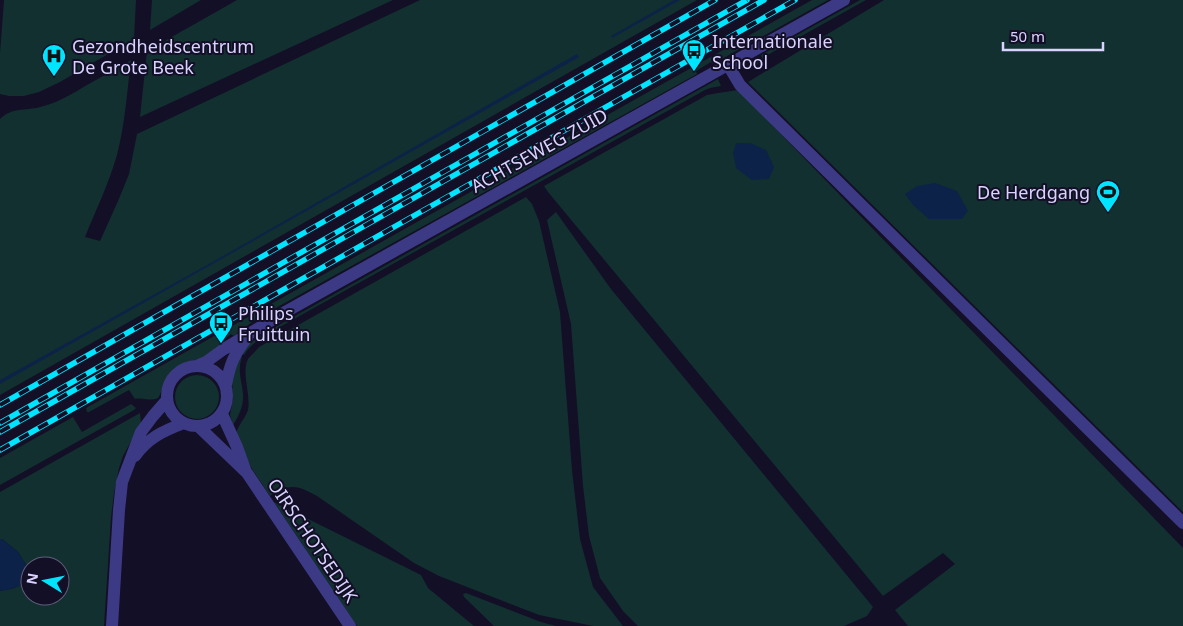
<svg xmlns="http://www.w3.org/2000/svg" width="1183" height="626" font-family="'Noto Sans',sans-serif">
  <rect width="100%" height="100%" fill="#130f26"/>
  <!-- green -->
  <path fill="#12302f" d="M 4,0 L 136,0 L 134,39 L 60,82 L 39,92 L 24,96 L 9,96 L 0,94 L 0,53 Z
    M 152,0 L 201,0 L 150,30 Z
    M 237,0 L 393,0 L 140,117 L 147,51 Z
    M 420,0 L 697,0 L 0,395 L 0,119 C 12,107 25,111 40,107 C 57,103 72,94 87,85 C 101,77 116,69 131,60 C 127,92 125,124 117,155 C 109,183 96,210 85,237 L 100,241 L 118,201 L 129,174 L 137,134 Z
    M 812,0 L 828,0 L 713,64 L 711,62 L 696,71 L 697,74 L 256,319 L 234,336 L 231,334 L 219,344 L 221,346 C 213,351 205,358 197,360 C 185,364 178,362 169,374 C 163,381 163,391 158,398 C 150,402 143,397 135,399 L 129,390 L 89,412 L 87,412 L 86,408 Z
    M 860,0 L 866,0 L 771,53 L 762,59 L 754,68 L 751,64 L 762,58 L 761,55 Z
    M 884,0 L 1183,0 L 1183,512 L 748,82 Z
    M 718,79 L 721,86 L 710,88 L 705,90 L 278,328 C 265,336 252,342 244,355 L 242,354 L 248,345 L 261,335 Z
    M 738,90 L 1183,548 L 1183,626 L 908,626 L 895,610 L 955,564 L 943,553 L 883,596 L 548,192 L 544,186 L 707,95 L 718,93 Z
    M 526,197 L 532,204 L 539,221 L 560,312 L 572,470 L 580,539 L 593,587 L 623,626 L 593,626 L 539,615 L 439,576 L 414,563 L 317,496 C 297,485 290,483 270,496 L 252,469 L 236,435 C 237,426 245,419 248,410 C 251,393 241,374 248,359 C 251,355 256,351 259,347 Z
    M 556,212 L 611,289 L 873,607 L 867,616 L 844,626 L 638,626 L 623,611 L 600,578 L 589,536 L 583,486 L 571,324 L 547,220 Z
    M 240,356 L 242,357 C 237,372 242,380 243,394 C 244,405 239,416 233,425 L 230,415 L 233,399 L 232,380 Z
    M175 397a22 22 0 1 1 44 0a22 22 0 1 1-44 0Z
    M 131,404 L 136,408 L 134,410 L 0,485 L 0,458 L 73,417 L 82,432 Z
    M 140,413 L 141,423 L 123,456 L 119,468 L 114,493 L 111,517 L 104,626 L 0,626 L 0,591 C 14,589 21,587 30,575 L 30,596 L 60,596 L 60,566 L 30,566 L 30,571 L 18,552 L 2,539 L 0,539 L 0,492 Z
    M 274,502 L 421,575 L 428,588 L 474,626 L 357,626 Z
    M 466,593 L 541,622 L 556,626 L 494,626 L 464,597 L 463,594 Z"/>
  <!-- water -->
  <path fill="#0c2248" d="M 674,0 L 680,0 L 612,38 L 611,36 Z
    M 577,54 L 579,57 L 0,384 L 0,380 L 216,260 Z
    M 736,143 L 750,143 L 766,150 L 774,167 L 769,179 L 752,180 L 736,168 L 733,153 Z
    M 935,183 L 957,191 L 968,211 L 962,219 L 929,219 L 913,205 L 905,194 L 917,186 Z
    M 0,539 L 2,539 L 18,552 L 30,571 C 28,586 12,589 0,591 Z"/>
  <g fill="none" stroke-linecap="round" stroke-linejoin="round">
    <!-- minor -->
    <path stroke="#3d3a85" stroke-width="12" d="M 728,65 L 740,85 L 1183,523
      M 199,365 L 206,362 L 224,349 L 287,311 L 844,0
      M167 396a30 30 0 1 1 60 0a30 30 0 1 1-60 0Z
      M 226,385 C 230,364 234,354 247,338
      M 222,414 L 237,447 L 245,469
      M 199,427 L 247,473 L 350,626
      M 135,456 C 148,438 163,431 184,423
      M 112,626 L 119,510 L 122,482 L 141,432 L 153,416 L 167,400"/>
    <!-- rail casing -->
    <g stroke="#00e5ff" stroke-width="5.5">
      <path id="rail" d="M 0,405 L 715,0
        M 0,423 L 747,0
        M 0,432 L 764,0
        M 0,450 L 795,0"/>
    </g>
    <!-- rail -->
    <use href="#rail" stroke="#130f26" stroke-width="4" stroke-dasharray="11" stroke-linecap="butt"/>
  </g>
  <!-- icons -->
  <defs>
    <g id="bus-pin" transform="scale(1.25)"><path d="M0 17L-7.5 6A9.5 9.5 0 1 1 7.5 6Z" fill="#00e5ff" stroke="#130f26"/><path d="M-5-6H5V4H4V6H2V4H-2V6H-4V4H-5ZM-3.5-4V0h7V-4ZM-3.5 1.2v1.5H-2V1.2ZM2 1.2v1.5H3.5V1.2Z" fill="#111"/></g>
    <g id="hospital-pin" transform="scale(1.25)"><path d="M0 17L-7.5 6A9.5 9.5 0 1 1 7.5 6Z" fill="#00e5ff" stroke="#130f26"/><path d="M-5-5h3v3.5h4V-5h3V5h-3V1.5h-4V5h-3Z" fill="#111"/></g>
    <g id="stadium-pin" transform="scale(1.25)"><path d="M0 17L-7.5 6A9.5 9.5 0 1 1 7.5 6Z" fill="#00e5ff" stroke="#130f26"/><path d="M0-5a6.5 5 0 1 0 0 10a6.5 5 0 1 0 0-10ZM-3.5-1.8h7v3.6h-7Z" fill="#111"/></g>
  </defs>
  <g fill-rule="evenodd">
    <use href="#bus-pin" x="694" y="51"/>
    <use href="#hospital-pin" x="54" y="56"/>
    <use href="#stadium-pin" x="1108" y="192"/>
    <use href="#bus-pin" x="221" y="323"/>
  </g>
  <g text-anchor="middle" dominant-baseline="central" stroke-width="4" stroke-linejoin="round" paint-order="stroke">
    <!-- poi labels -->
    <g font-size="18" fill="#d9d4ff" stroke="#130f26" text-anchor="start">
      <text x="712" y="41">Internationale<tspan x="712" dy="21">School</tspan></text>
      <text x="72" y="46">Gezondheidscentrum<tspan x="72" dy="21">De Grote Beek</tspan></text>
      <text x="1090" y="192" text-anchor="end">De Herdgang</text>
      <text x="238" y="313">Philips<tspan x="238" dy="21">Fruittuin</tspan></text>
    </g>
    <!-- street labels -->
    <g font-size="18" fill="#d9d4ff" stroke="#130f26">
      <text transform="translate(539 150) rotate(-29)">ACHTSEWEG ZUID</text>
      <text transform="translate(313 540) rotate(56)">OIRSCHOTSEDIJK</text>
    </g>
  </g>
  <!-- north arrow -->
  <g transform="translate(45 581) rotate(280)"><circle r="24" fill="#130f26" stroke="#625e7d"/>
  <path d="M0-4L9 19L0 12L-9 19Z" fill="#00e5ff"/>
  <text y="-8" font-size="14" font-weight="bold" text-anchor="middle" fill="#d9d4ff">N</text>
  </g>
  <!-- scale -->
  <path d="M1003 42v8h100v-8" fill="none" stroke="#d9d4ff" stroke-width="2.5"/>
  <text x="1010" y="42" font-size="15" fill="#d9d4ff" stroke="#130f26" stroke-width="4" paint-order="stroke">50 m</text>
</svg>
